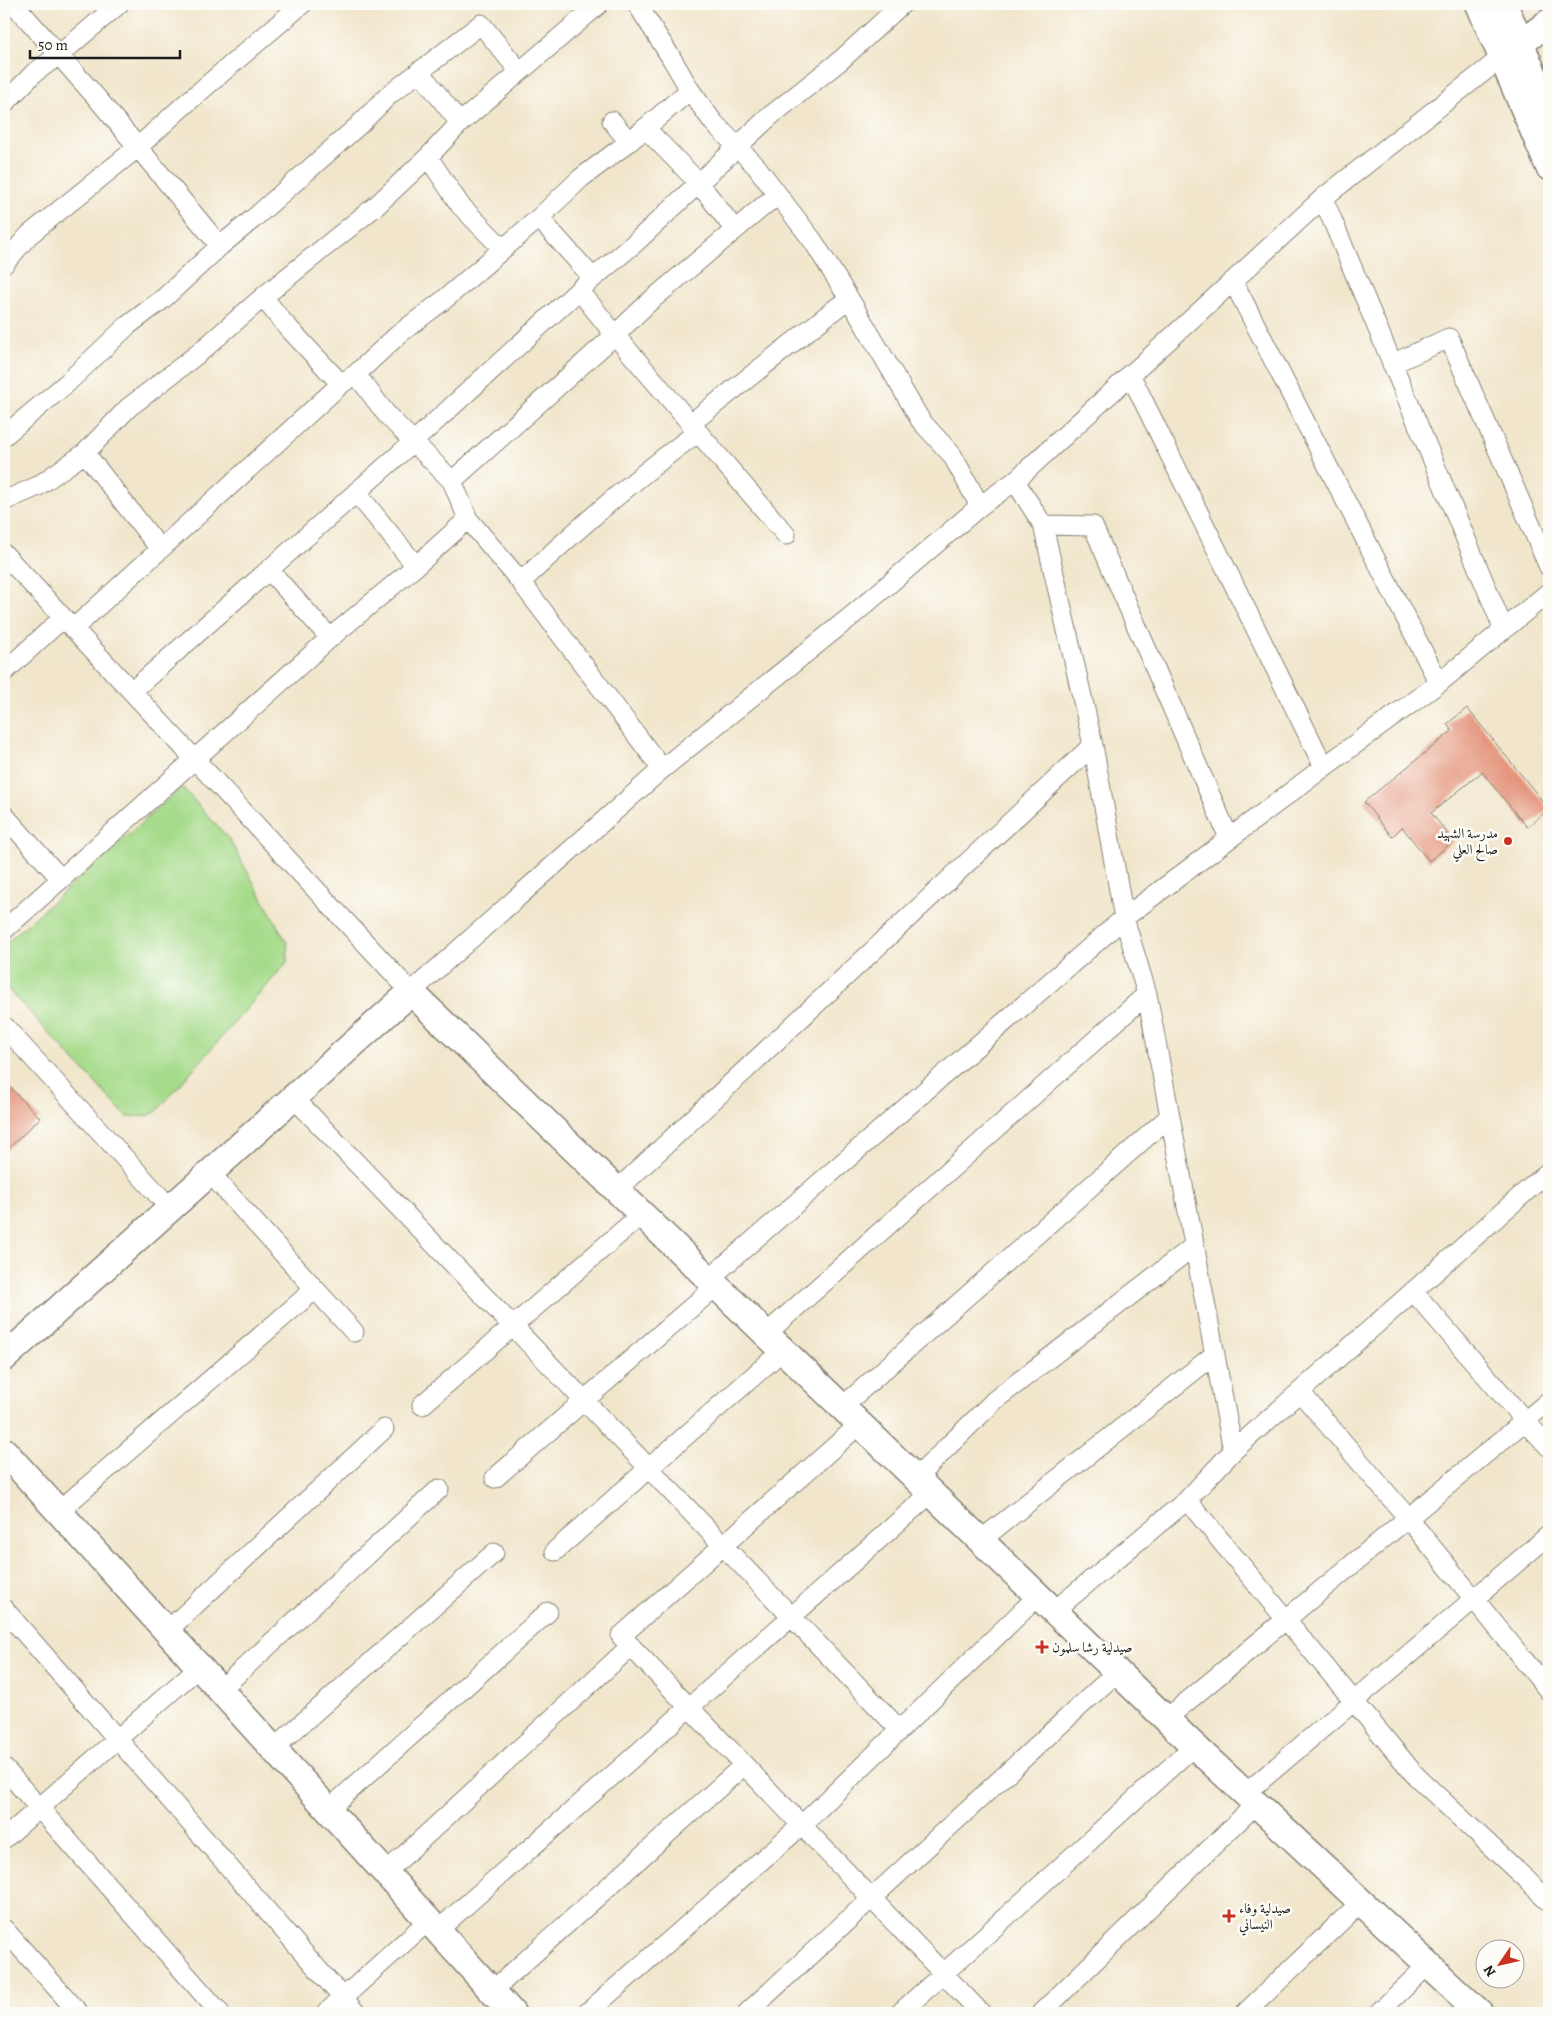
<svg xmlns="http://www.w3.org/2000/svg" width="1553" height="2017" font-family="Alegreya,Amiri,serif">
  <rect width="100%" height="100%" fill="#fdfcf7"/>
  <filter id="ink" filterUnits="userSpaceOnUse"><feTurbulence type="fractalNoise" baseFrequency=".02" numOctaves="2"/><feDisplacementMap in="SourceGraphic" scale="10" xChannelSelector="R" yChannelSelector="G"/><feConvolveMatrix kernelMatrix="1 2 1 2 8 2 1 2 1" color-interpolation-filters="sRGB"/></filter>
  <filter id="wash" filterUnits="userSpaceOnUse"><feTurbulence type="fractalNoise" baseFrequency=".0096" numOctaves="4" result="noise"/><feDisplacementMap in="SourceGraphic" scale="20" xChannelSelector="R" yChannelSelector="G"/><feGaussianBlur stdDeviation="1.12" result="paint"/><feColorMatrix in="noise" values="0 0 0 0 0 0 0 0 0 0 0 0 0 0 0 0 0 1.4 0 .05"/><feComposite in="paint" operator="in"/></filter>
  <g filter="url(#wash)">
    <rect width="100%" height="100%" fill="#f1e6cc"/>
    <!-- green -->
    <path fill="#a6db8b" stroke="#617c54" d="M 182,787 L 230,840 L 287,943 L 288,960 L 284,966 L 156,1112 L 147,1116 L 127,1117 L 4,985 L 4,945 Z"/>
    <g id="blocks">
      <!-- building -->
      <path fill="#e4947b" d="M 1467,708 L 1549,809 L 1527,827 L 1482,772 L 1431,813 L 1454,841 L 1429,861 L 1402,827 L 1392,837 L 1364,802 L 1452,731 L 1447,724 Z
        M 4,1081 L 40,1118 L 4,1153 Z"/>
    </g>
  </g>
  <g filter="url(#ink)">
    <use href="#blocks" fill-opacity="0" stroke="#868174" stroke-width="1"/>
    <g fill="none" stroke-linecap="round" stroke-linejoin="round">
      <!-- street casing -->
      <g stroke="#868174" stroke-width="21">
        <path id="street" d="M 14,4 L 96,97 L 220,246
          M 637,4 L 672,59 L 690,90 L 713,122 L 756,166 L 813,241 L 850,300 L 921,421 L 952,455 L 980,506
          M 419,71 L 460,123
          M 4,104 L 34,73 L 59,55 L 119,4
          M 612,121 L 629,142
          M 645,128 L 698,182 L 735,230
          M 428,157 L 460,205 L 502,248
          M 778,197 L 767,203 L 648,303 L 615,335 L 786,535
          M 1323,198 L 1501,58
          M 539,218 L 593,278
          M 4,264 L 29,235 L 137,148 L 183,106 L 302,4
          M 1233,281 L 1323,198 L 1504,630
          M 263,297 L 283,322 L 341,384
          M 1392,364 L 1449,338 L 1549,567
          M 356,374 L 387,415 L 452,481 L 468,519 L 521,582
          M 1130,374 L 1324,767
          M 690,424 L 839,306 L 850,300
          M 4,436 L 67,383 L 127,326 L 163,299 L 220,246 L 253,219 L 359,125 L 389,95 L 481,24 L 519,71
          M 85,453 L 160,549
          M 452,481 L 615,335 L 579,290
          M 356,492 L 416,566
          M 4,501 L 38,486 L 85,453 L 128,408 L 199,353 L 263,297 L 377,205 L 428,157 L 460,123 L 599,4
          M 1043,525 L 1093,526 L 1229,838
          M 4,554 L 411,992 L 662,769 L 854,614 L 980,506 L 1015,481
          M 269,570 L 330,638
          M 1549,592 L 1439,683 L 1324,767 L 1124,918 L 1147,994 L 1233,1451 L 1549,1171
          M 73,629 L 341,384 L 356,374 L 399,334 L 445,299 L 539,218 L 581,178 L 629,142 L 690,90
          M 4,672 L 63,618
          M 132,691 L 412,443 L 579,290 L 636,242 L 769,117 L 841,60 L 902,4
          M 662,769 L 521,582 C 577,529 635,478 698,432
          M 4,815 L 61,879
          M 4,930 L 330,638 L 416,566 L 468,519
          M 4,1026 L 170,1208
          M 294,1098 L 900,1730
          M 210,1173 L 354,1332
          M 617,1190 L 1093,745
          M 709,1279 L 1124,918 L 1093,745 L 1043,525 L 1015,481 L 1233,281 L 1439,683
          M 1413,1291 L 1525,1421 L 1549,1447
          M 766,1334 L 1147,994
          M 1300,1392 L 1408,1518 L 1549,1691
          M 422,1405 L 642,1214
          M 842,1407 L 1170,1116
          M 860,1424 L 621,1636 L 981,2013
          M 495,1478 L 716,1286
          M 916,1478 L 995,1400 L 1194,1246
          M 1187,1500 L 1415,1775 L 1549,1901
          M 59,1511 L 315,1289
          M 981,1540 L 1215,1354
          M 555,1551 L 783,1350
          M 4,1609 L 356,2013
          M 1054,1611 L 1187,1500 L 1233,1451
          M 167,1631 L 384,1429
          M 220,1690 L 439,1489
          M 1166,1719 L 1549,1401
          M 273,1749 L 494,1553
          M 4,1768 L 220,2013
          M 1245,1794 L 1549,1535
          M 328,1810 L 548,1612
          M 4,1839 L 199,1667
          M 385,1873 L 631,1646
          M 4,1929 L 79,2013
          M 437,1931 L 931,1493
          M 492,1991 L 744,1765
          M 326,2013 L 428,1921
          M 587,2013 L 802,1825 L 1038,1596
          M 747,2013 L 1117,1672
          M 900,2013 L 1194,1746
          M 1041,2013 L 1256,1804
          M 1245,2013 L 1361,1902
          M 1378,2013 L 1428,1965"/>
      </g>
      <!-- secondary casing -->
      <g stroke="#868174" stroke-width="29">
        <path id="secondary" d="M 1479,4 L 1549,167
          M 1504,4 L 1549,111
          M 1508,53 L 1549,22
          M 4,1358 L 411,992 L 1191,1743 L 1480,2013
          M 4,1451 L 512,2013"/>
      </g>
      <!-- street -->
      <use href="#street" stroke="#fff" stroke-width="19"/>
      <!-- secondary -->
      <use href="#secondary" stroke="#fff" stroke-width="26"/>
    </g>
  </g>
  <!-- markers -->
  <g fill="#c8321e" stroke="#fdfcf7" stroke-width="2">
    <circle cx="1508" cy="841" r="5"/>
    <path d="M1039.5 1639.5h5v5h5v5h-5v5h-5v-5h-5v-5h5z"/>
    <path d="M1226.5 1908.5h5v5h5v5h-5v5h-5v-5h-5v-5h5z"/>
  </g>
  <g text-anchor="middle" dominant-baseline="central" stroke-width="5" stroke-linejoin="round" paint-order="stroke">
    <!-- poi labels -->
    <g font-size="14" fill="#1c1c1c" stroke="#fdfcf7" text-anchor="start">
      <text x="1498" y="833" text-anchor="end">مدرسة الشهيد<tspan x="1498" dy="16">صالح العلي</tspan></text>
      <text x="1052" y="1647">صيدلية رشا سلمون</text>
      <text x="1239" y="1908">صيدلية وفاء<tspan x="1239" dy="16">النيساني</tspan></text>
    </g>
  </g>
  <!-- margin -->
  <rect width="1553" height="2017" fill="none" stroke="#fdfcf7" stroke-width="20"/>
  <!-- north arrow -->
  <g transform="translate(1500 1964) rotate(236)"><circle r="24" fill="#fdfcf7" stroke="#a3a29f"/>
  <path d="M0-4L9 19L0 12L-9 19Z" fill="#c8321e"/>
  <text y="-8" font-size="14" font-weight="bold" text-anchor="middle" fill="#1c1c1c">N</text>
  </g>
  <!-- scale -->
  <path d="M30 50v8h150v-8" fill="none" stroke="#1c1c1c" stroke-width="2.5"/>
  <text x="38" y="50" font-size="15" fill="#1c1c1c" stroke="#fdfcf7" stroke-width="4" paint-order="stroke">50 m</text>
</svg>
